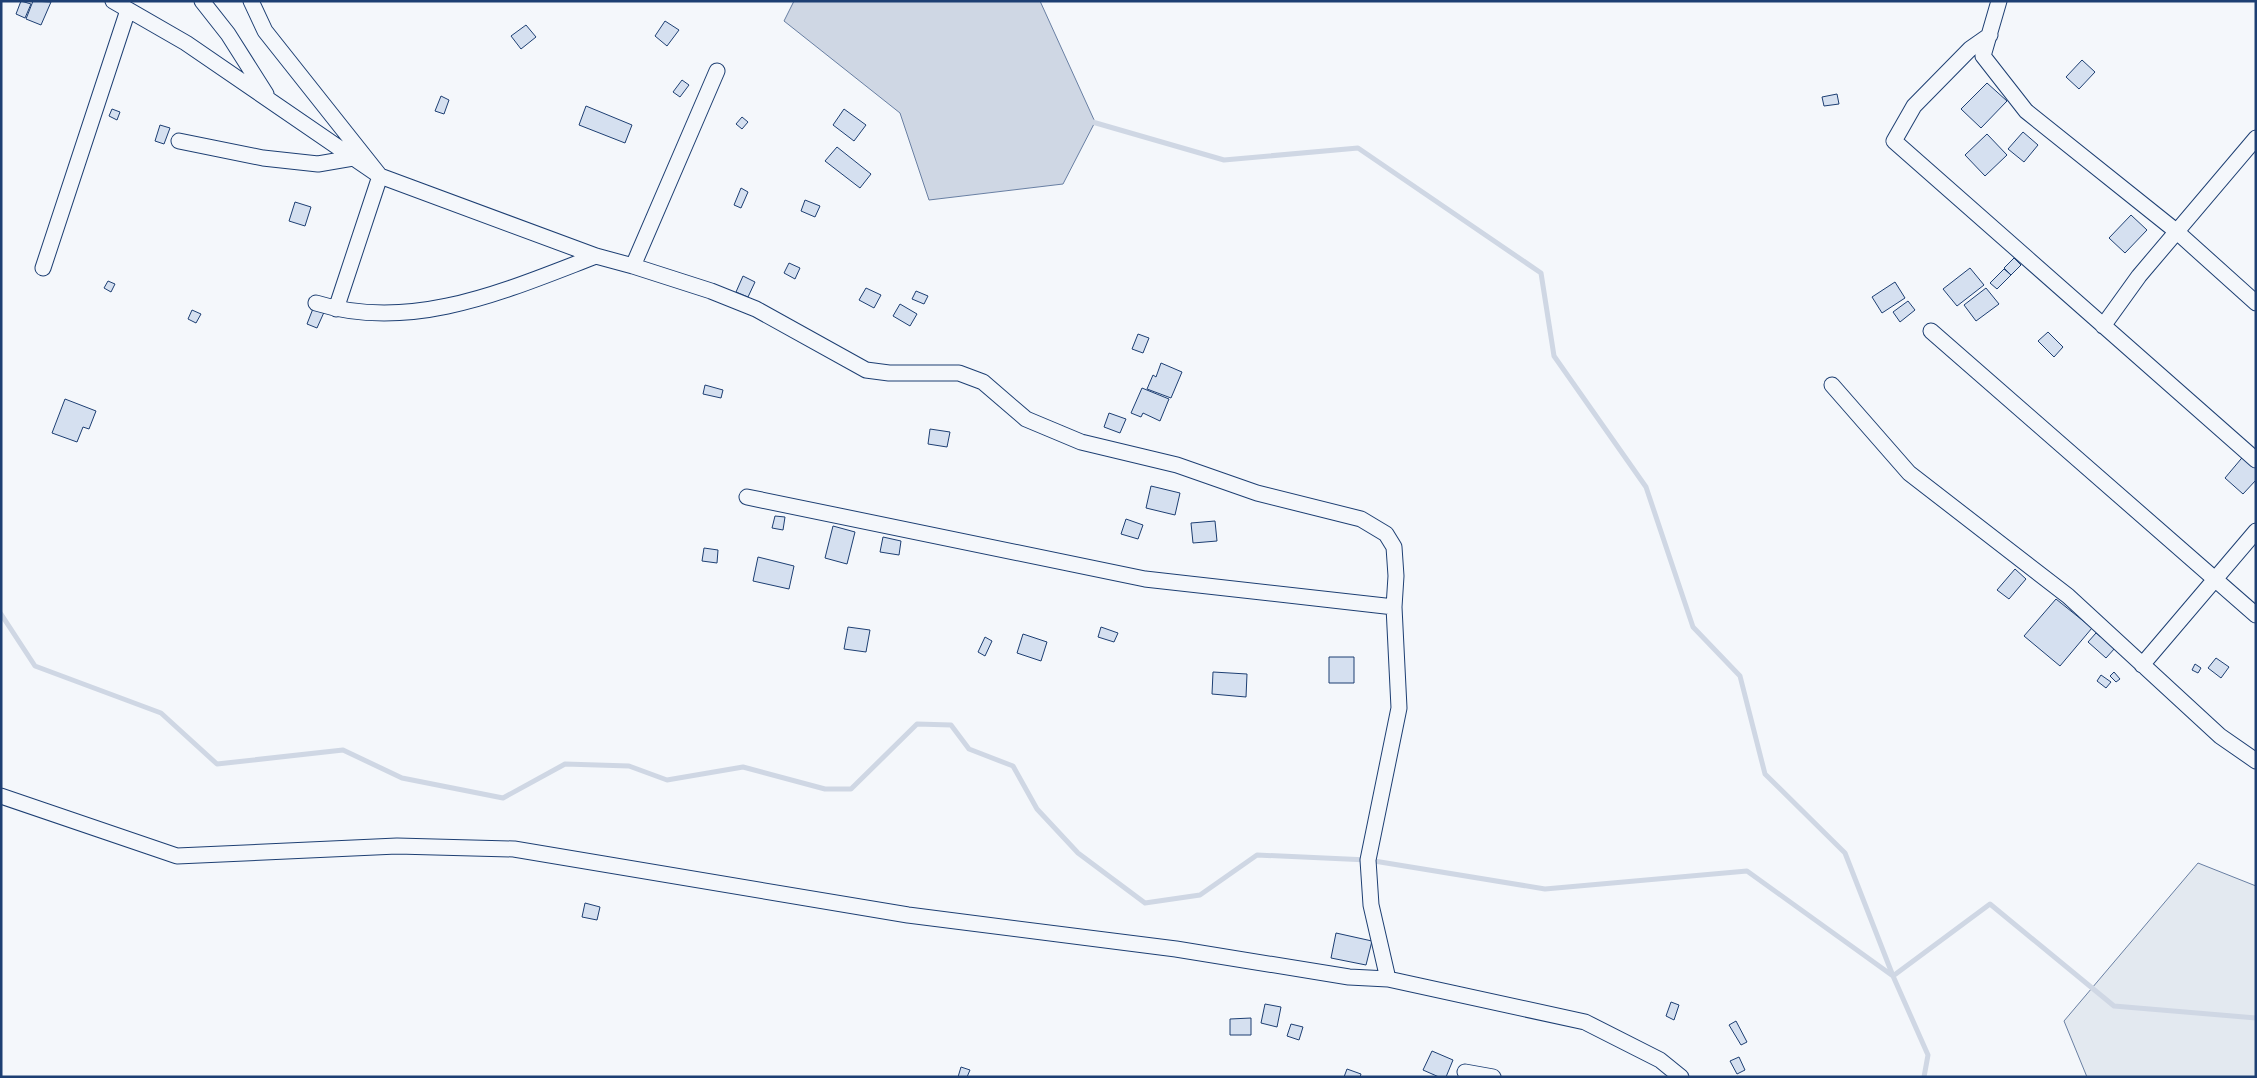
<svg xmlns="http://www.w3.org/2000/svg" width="2257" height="1078" font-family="'Playfair Display',serif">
  <rect width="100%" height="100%" fill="#f4f7fb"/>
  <!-- green -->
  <path fill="#e3e9f0" stroke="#687fa3" d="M 2198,863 L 2256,886 L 2256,1077 L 2087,1077 L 2064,1021 Z"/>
  <!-- water -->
  <path fill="#cfd7e4" stroke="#687fa3" d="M 794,1 L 1040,1 L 1095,122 L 1063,184 L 929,200 L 900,113 L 784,21 Z"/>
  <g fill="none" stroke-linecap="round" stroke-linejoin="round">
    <!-- stream -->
    <path stroke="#cfd7e4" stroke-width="5" d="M 1089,121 L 1224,160 L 1358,148 L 1541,273 L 1554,356 L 1646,487 L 1693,627 L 1740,676 L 1765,774 L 1845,853 L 1893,976 L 1928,1055 L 1924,1077
      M 1,614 L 35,666 L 161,713 L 217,764 L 343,750 L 402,778 L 503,798 L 565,764 L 629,766 L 667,780 L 743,767 L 825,789 L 851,789 L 917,724 L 951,725 L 969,749 L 1013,766 L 1037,809 L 1078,853 L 1145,903 L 1200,895 L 1257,855 L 1368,860 L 1545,889 L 1747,871 L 1893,976 L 1990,904 L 2114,1006 L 2256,1018"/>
  </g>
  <!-- building -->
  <path fill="#d5e0f0" stroke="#1d3f73" d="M 21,1 L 31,4 L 25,18 L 16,14 Z
    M 33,1 L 51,2 L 41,25 L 26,19 Z
    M 665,21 L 679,30 L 667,46 L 655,36 Z
    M 526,25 L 536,37 L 521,49 L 511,36 Z
    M 2082,60 L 2095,72 L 2079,89 L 2066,77 Z
    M 682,80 L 689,85 L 680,97 L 673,92 Z
    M 1987,83 L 2007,101 L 1981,128 L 1961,109 Z
    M 1837,94 L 1839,104 L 1824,106 L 1822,97 Z
    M 441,96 L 449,100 L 444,114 L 435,111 Z
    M 586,106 L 632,125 L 625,143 L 579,125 Z
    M 112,109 L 120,112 L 117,120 L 109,116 Z
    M 844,109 L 866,125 L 854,141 L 833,125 Z
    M 742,117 L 748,122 L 742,129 L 736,124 Z
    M 160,125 L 170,128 L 164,144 L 155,141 Z
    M 2023,132 L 2038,145 L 2024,162 L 2008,149 Z
    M 1987,134 L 2007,155 L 1985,176 L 1965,155 Z
    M 837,147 L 871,174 L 860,188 L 825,161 Z
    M 741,188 L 748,192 L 741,208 L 734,205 Z
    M 805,200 L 820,206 L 815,217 L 801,211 Z
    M 295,202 L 311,207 L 305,226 L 289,221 Z
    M 2131,215 L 2147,230 L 2125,253 L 2109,238 Z
    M 2014,258 L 2021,265 L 2011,275 L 2004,268 Z
    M 789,263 L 800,268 L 795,279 L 784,273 Z
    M 1970,268 L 1984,285 L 1957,306 L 1943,289 Z
    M 2004,269 L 2011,275 L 1997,289 L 1990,283 Z
    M 743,276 L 755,282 L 748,297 L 736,292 Z
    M 108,281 L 115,284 L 111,292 L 104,288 Z
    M 1895,282 L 1905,298 L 1882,313 L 1872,297 Z
    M 866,288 L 881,295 L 874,308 L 859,300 Z
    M 1986,288 L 1999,304 L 1976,321 L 1964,305 Z
    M 916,291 L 928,296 L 924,304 L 912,299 Z
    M 1908,301 L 1915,310 L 1900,322 L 1893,312 Z
    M 900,304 L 917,314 L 910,326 L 893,316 Z
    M 314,306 L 325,310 L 317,328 L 307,324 Z
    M 192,310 L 201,314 L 196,323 L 188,319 Z
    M 2048,332 L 2063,347 L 2054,357 L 2038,341 Z
    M 1138,334 L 1149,338 L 1143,353 L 1132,349 Z
    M 1161,363 L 1182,372 L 1171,398 L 1147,389 L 1153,375 L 1156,377 Z
    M 705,385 L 723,390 L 721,398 L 703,394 Z
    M 1142,388 L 1169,399 L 1160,421 L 1143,413 L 1141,417 L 1131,413 Z
    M 65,399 L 96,411 L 89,429 L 83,427 L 77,442 L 52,433 Z
    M 1109,413 L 1126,419 L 1120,433 L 1104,427 Z
    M 930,429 L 950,432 L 947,447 L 928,444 Z
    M 2246,453 L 2256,462 L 2256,480 L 2243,494 L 2225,478 Z
    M 1151,486 L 1180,493 L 1175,515 L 1146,508 Z
    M 775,516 L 785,517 L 783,530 L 772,528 Z
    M 1126,519 L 1143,525 L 1138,539 L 1121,534 Z
    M 1215,521 L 1217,541 L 1193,543 L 1191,523 Z
    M 833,526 L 855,532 L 847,564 L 825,558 Z
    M 883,537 L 901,541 L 899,555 L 880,552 Z
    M 704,548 L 718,550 L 717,563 L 702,561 Z
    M 758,557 L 794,566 L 789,589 L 753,581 Z
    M 2015,569 L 2026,579 L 2009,599 L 1997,590 Z
    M 2056,599 L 2092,628 L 2060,666 L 2024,636 Z
    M 848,627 L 870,630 L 866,652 L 844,649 Z
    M 1101,627 L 1118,633 L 1114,642 L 1098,637 Z
    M 2096,633 L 2115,648 L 2106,658 L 2088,642 Z
    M 1023,634 L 1047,642 L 1041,661 L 1017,653 Z
    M 985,637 L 992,641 L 985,656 L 978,652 Z
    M 1329,657 L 1354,657 L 1354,683 L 1329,683 Z
    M 2216,658 L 2229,667 L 2221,678 L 2208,668 Z
    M 2195,664 L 2201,668 L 2198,673 L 2192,670 Z
    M 1213,672 L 1247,674 L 1246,697 L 1212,694 Z
    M 2114,672 L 2120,679 L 2116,682 L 2110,676 Z
    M 2101,675 L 2111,682 L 2106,688 L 2097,681 Z
    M 585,903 L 600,907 L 597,920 L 582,917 Z
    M 1336,933 L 1372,941 L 1366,965 L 1331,958 Z
    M 1671,1002 L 1679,1005 L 1674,1020 L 1666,1016 Z
    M 1265,1004 L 1281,1007 L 1277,1027 L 1261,1023 Z
    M 1251,1018 L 1251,1035 L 1230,1035 L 1230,1019 Z
    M 1736,1021 L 1747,1042 L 1741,1045 L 1729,1025 Z
    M 1291,1024 L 1303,1027 L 1299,1040 L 1287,1036 Z
    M 1432,1051 L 1453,1060 L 1446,1077 L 1439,1077 L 1423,1070 Z
    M 1739,1057 L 1745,1070 L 1737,1074 L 1730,1061 Z
    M 961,1067 L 970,1070 L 967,1077 L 958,1077 Z
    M 1347,1069 L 1361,1074 L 1360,1077 L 1344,1077 Z"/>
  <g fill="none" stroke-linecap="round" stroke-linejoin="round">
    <!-- street casing -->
    <g stroke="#1d3f73" stroke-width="17">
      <path id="street" d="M 113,1 L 186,43 L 380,176 L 596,256 L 633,266 L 711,291 L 756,309 L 866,370 L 889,373 L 959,373 L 983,382 L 1026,419 L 1081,442 L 1177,465 L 1257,493 L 1361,519 L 1386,534 L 1394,547 L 1396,576 L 1394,607 L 1399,708 L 1368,860 L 1371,905 L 1388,979 L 1585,1022 L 1660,1060 L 1681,1077
        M 202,1 L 228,34 L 266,94
        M 251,1 L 265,31 L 380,176 L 336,309
        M 1999,1 L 1983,56 L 2026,111 L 2176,231 L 2256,303
        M 1990,35 L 1970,49 L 1914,106 L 1894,141 L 2256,460
        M 179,141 L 263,158 L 318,164 L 353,158
        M 633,266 L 717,71
        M 43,268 L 128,10
        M 316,303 C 412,333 507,290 596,256
        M 2103,326 L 2139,276 L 2256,138
        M 1931,331 L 2256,615
        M 1832,385 L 1909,473 L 2068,596 L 2220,736 L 2256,761
        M 747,497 L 1145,579 L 1394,607
        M 2142,665 L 2256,531
        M 1,796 L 177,856 L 397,846 L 514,849 L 908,915 L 1176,949 L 1349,977 L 1388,979
        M 1465,1072 L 1493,1077"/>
    </g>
    <!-- street -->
    <use href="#street" stroke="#f4f7fb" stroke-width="15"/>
  </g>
  <!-- border -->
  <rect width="2257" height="1078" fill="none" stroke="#1d3f73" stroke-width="5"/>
</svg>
